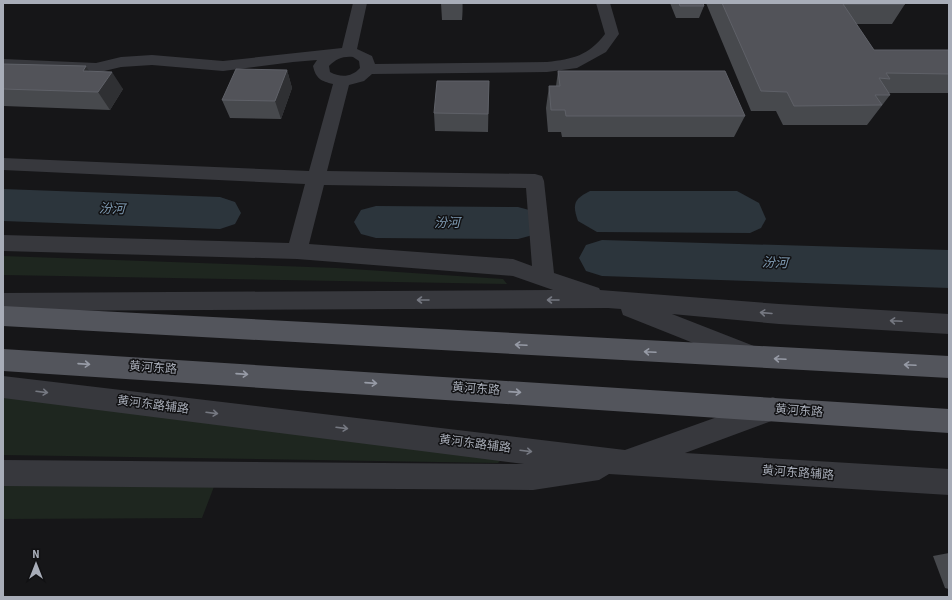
<svg xmlns="http://www.w3.org/2000/svg" width="952" height="600" font-family="'Source Sans 3','Noto Sans SC',sans-serif">
  <rect width="100%" height="100%" fill="#161618"/>
  <!-- green -->
  <path fill="#1e261f" d="M 3,256 L 337,268 L 503,279 L 507,284 L 3,275 Z
    M 3,394 L 506,454 L 498,463 L 3,455 Z
    M 3,482 L 215,484 L 202,518 L 3,519 Z"/>
  <!-- water -->
  <path fill="#2c353c" d="M 590,191 L 737,191 L 759,203 L 766,219 L 761,228 L 750,233 L 597,232 L 578,221 C 572,204 574,199 590,191 Z"/>
  <g fill="none" stroke-linecap="round" stroke-linejoin="round">
    <!-- river -->
    <path fill="#2c353c" fill-rule="evenodd" d="M 3,189 L 220,197 L 235,202 L 241,213 L 235,224 L 220,229 L 3,221 Z
      M 376,206 L 518,207 L 533,211 L 540,223 L 533,235 L 518,239 L 376,238 L 361,234 L 354,222 L 361,210 Z
      M 602,240 L 949,250 L 949,288 L 602,276 L 586,271 L 579,258 L 586,245 Z"/>
    <!-- minor -->
    <path fill="#37383d" fill-rule="evenodd" d="M 353,3 L 367,3 L 357,49 L 372,56 L 375,64 L 547,62 C 573,59 588,56 605,34 L 596,3 L 610,3 L 619,34 L 606,52 L 577,68 L 547,72 L 372,74 L 364,81 L 349,85 L 327,171 L 535,174 L 542,176 L 544,181 L 554,273 L 599,288 L 600,290 L 779,304 L 949,314 L 949,334 L 779,324 L 672,314 L 759,348 L 763,355 L 759,362 L 751,366 L 623,315 L 621,309 L 608,308 L 3,311 L 3,293 L 553,290 L 513,276 L 297,259 L 3,251 L 3,235 L 289,243 L 305,184 L 3,170 L 3,158 L 309,171 L 333,84 C 321,81 316,79 313,66 L 317,60 L 293,62 L 223,71 L 152,65 L 121,67 L 96,73 L 3,69 L 3,59 L 96,63 L 121,57 L 152,55 L 223,61 L 342,48 ZM 353,57 L 359,61 L 360,68 C 352,77 341,78 330,72 L 329,66 C 336,59 343,56 353,57 ZM 324,185 L 526,188 L 532,266 L 513,259 L 309,244 Z
      M 3,376 L 625,450 L 773,397 L 782,401 L 785,409 L 782,417 L 685,453 L 949,469 L 949,495 L 609,474 L 599,480 L 533,490 L 3,486 L 3,460 L 524,464 L 3,398 Z"/>
    <!-- major -->
    <path fill="#53555c" fill-rule="evenodd" d="M 3,306 L 949,356 L 949,378 L 3,326 Z
      M 3,349 L 949,409 L 949,433 L 3,371 Z"/>
  </g>
  <!-- wall -->
  <path fill="#47494d" d="M 441,3 L 463,3 L 462,20 L 442,20 Z
    M 670,3 L 703,3 L 704,6 L 699,18 L 676,18 Z
    M 706,3 L 904,3 L 905,4 L 892,24 L 856,24 L 874,50 L 949,50 L 949,93 L 889,93 L 890,95 L 867,125 L 783,125 L 776,111 L 751,111 Z
    M 3,64 L 86,66 L 89,71 L 123,89 L 110,110 L 4,106 L 3,108 Z
    M 287,70 L 292,88 L 281,119 L 230,118 L 222,100 Z
    M 558,71 L 745,116 L 734,137 L 562,137 L 561,132 L 548,132 L 546,108 L 549,86 L 556,86 Z
    M 489,81 L 488,132 L 435,131 L 434,113 Z
    M 949,553 L 949,589 L 945,588 L 933,556 Z"/>
  <!-- shaded-wall -->
  <path fill="#2f3033" d="M 462,3 L 463,3 L 462,20 Z
    M 86,66 L 98,84 L 83,71 Z
    M 287,70 L 292,88 L 281,119 L 275,101 Z
    M 112,72 L 123,89 L 110,110 L 98,92 Z"/>
  <!-- building -->
  <path fill="#525359" stroke="#5f6168" d="M 679,3 L 703,3 L 704,6 L 680,6 Z
    M 722,3 L 904,3 L 905,4 L 843,4 L 874,50 L 949,50 L 949,74 L 886,73 L 890,79 L 879,78 L 890,95 L 875,95 L 882,105 L 794,106 L 787,92 L 761,91 Z
    M 3,64 L 86,66 L 83,71 L 112,72 L 98,92 L 3,89 Z
    M 236,69 L 287,70 L 275,101 L 222,100 Z
    M 558,71 L 725,71 L 745,116 L 566,116 L 565,110 L 551,110 L 549,86 L 560,86 Z
    M 437,81 L 489,81 L 488,114 L 434,113 Z"/>
  <!-- one-way arrows -->
  <defs><path id="oneway-shaft" d="M-6 0H5M1.5-3L5.5 0L1.5 3" fill="none" stroke-width="1.6" stroke-linecap="round" stroke-linejoin="round"/></defs>
  <g stroke="#757881">
    <use href="#oneway-shaft" transform="translate(423 300) rotate(180)"/>
    <use href="#oneway-shaft" transform="translate(553 300) rotate(180)"/>
    <use href="#oneway-shaft" transform="translate(766 313) rotate(-175)"/>
    <use href="#oneway-shaft" transform="translate(896 321) rotate(-177)"/>
    <use href="#oneway-shaft" transform="translate(42 392) rotate(7)"/>
    <use href="#oneway-shaft" transform="translate(212 413) rotate(7)"/>
    <use href="#oneway-shaft" transform="translate(342 428) rotate(7)"/>
    <use href="#oneway-shaft" transform="translate(526 451) rotate(7)"/>
  </g>
  <g stroke="#979ba6">
    <use href="#oneway-shaft" transform="translate(521 345) rotate(-177)"/>
    <use href="#oneway-shaft" transform="translate(650 352) rotate(-177)"/>
    <use href="#oneway-shaft" transform="translate(780 359) rotate(-177)"/>
    <use href="#oneway-shaft" transform="translate(84 364) rotate(4)"/>
    <use href="#oneway-shaft" transform="translate(910 365) rotate(-177)"/>
    <use href="#oneway-shaft" transform="translate(242 374) rotate(4)"/>
    <use href="#oneway-shaft" transform="translate(371 383) rotate(4)"/>
    <use href="#oneway-shaft" transform="translate(515 392) rotate(4)"/>
  </g>
  <g text-anchor="middle" dominant-baseline="central" stroke-width="3" stroke-linejoin="round" paint-order="stroke">
    <!-- street labels -->
    <g font-size="12" fill="#a8adb8" stroke="#111113">
      <text transform="translate(153 368) rotate(4)">黄河东路</text>
      <text transform="translate(476 389) rotate(4)">黄河东路</text>
      <text transform="translate(153 405) rotate(7)">黄河东路辅路</text>
      <text transform="translate(799 411) rotate(4)">黄河东路</text>
      <text transform="translate(475 444) rotate(7)">黄河东路辅路</text>
      <text transform="translate(798 473) rotate(4)">黄河东路辅路</text>
    </g>
    <!-- water labels -->
    <g font-size="13" font-style="italic" fill="#7f9bb3" stroke="#111113">
      <text transform="translate(112 209) rotate(2)">汾河</text>
      <text x="447" y="223">汾河</text>
      <text transform="translate(775 263) rotate(2)">汾河</text>
    </g>
  </g>
  <!-- border -->
  <rect width="952" height="600" fill="none" stroke="#a8adb8" stroke-width="8"/>
  <!-- north arrow -->
  <g transform="translate(36 564)" stroke="#111113" stroke-width="3" paint-order="stroke">
  <path d="M0-3L7 15L0 10L-7 15Z" fill="#a8adb8"/>
  <text y="-6" font-size="11" font-weight="bold" text-anchor="middle" fill="#a8adb8">N</text>
  </g>
</svg>
